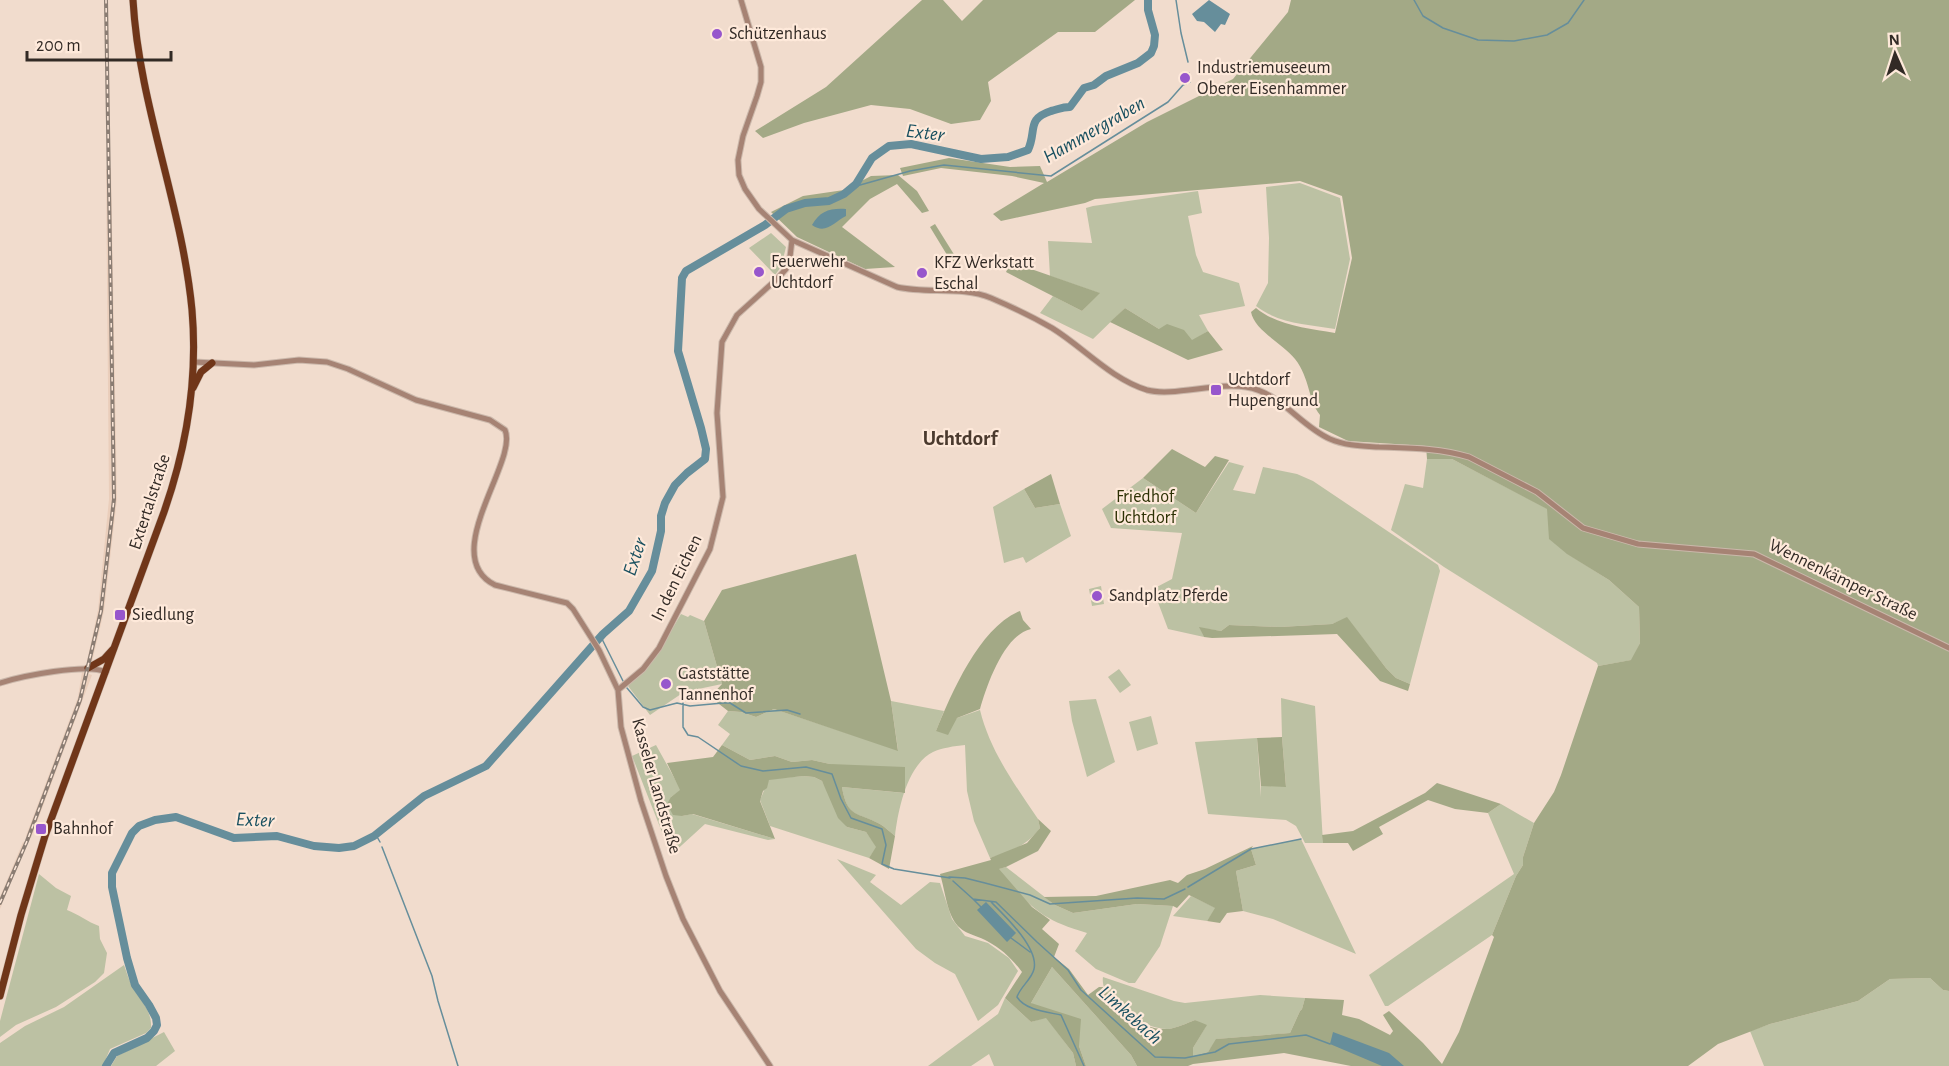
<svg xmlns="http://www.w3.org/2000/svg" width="1949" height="1066" font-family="'Alegreya Sans',sans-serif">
  <rect width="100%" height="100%" fill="#f1dccd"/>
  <!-- built -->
  <path fill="#eacebb" d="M 111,168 L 117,499 L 104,611 L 92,662 L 87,661 L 98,610 L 109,499 L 106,169 Z
    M 82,672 L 92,675 L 31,838 L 26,836 L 78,697 Z
    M 23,842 L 27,844 L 0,909 L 0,897 Z"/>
  <!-- green -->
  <path fill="#bcc1a3" d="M 1300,183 L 1340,198 L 1350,259 L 1335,329 C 1307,324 1279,324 1256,306 L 1268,283 L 1269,238 L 1266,187 Z
    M 1198,191 L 1202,213 L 1188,216 L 1196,255 L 1203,272 L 1239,283 L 1245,306 L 1199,315 L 1208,331 L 1192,341 L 1159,329 L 1125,308 L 1093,339 L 1040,313 L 1053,296 L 1082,311 L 1099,293 L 1050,276 L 1048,241 L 1092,243 L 1086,208 L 1093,206 Z
    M 771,233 L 786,247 L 781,267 L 775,275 L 749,248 Z
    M 1427,459 L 1452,459 L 1548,509 L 1550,539 L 1568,554 L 1609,580 L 1639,607 L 1640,643 L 1632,660 L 1598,666 L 1597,663 L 1444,567 L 1391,530 L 1405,484 L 1423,488 Z
    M 1229,462 L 1244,466 L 1233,490 L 1255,494 L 1263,467 L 1297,474 L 1313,481 L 1438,565 L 1440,571 L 1410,684 L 1396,678 L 1386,668 L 1347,618 L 1332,624 L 1280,627 L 1229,625 L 1221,631 L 1200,628 L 1204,637 L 1168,629 L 1153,589 L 1172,579 L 1182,533 L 1111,528 L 1102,509 L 1143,478 L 1196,513 Z
    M 1024,489 L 1035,508 L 1060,504 L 1071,536 L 1026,563 L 1023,557 L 1004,563 L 993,507 Z
    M 1101,586 L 1104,604 L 1092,606 L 1089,589 Z
    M 681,614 L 688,617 L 690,615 L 704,621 L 722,684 L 684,692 L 650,715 L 628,686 L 655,658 Z
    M 1119,669 L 1131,685 L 1120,693 L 1108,677 Z
    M 1281,698 L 1315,706 L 1323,843 L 1305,843 L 1296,826 L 1286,820 L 1208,814 L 1195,742 L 1257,738 L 1261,797 L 1261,786 L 1286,786 L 1282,737 Z
    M 1096,699 L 1115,762 L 1087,777 L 1072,721 L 1069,701 Z
    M 891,701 L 944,711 L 936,731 L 957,718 L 980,710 C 990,751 1015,785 1038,819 L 1040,828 C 1027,846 1011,851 990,858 L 974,821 L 967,791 L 965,745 C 954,746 942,748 933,752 C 907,765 898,810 895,836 C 890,832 885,827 880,824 C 857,812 847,818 842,787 L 904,793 L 830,764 L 812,760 L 792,762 L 775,756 L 750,760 L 722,745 L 730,734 L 718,725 L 728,711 L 741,712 L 756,717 L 774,709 L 898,750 Z
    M 1151,716 L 1158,744 L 1137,751 L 1129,722 Z
    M 656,745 L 681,790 L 671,797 L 682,816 L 692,814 L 775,839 L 768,840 L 705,824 L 671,855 L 632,756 Z
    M 803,776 L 814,777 L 822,781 L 847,827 L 866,832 L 877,847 L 869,858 L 770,826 L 760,800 L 769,779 Z
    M 1501,804 L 1534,823 L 1523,857 L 1523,865 L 1516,876 L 1492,935 L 1388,1006 L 1385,1006 L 1369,975 L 1514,874 L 1488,813 Z
    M 1301,839 L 1356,954 L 1273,919 L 1243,911 L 1236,871 L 1256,865 L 1251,849 Z
    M 837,859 L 876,875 L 870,882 L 901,905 L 930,882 L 940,883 L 952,919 L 965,936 L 988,943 L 1009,958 L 1018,971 L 998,1005 L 978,1021 L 955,974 L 935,963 L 916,949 Z
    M 1006,867 L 1055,905 L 1073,913 L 1137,904 L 1173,906 L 1160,946 L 1135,983 L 1129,983 L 1096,969 L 1075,951 L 1087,933 C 1038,919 1030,906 998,869 Z
    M 39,874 L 56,888 L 71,896 L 67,910 C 78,914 88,922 99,926 L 100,939 L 107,953 L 104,973 L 95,982 L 56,1007 L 16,1025 L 0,1037 L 0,1021 Z
    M 1191,896 L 1216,908 L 1207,921 L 1173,916 Z
    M 124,965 C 127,973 129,981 133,988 C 142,1002 152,1011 151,1028 L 146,1033 L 110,1049 L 103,1066 L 0,1066 L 0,1043 L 25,1026 L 64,1007 Z
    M 1052,967 L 1131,1055 L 1137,1066 L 1086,1066 L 1079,1046 L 1031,1003 Z
    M 1103,977 L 1174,1001 L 1185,1003 L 1260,995 L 1305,998 L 1302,1009 L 1300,1011 L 1290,1033 L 1217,1039 L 1208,1052 L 1193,1056 L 1193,1048 L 1206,1026 L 1195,1020 C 1187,1023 1177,1028 1168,1029 C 1146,1030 1099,1002 1103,977 Z
    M 1930,978 L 1943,990 L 1949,991 L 1949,1066 L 1764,1066 L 1750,1031 L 1770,1024 L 1858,1001 L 1890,979 Z
    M 1005,998 L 1031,1022 L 1046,1017 L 1073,1053 L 1076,1066 L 994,1066 L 989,1054 L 971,1066 L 928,1066 L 998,1014 Z
    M 164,1032 L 175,1051 L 156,1066 L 111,1066 L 117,1056 Z"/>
  <!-- forest -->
  <path fill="#a3a986" d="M 922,0 L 943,0 L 962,21 L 983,0 L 1135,0 L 1095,32 L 1058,32 L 988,82 L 991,101 L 980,120 L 951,124 L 910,109 L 871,105 L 804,123 L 763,138 L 755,131 L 826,87 Z
    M 1291,0 L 1949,0 L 1949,991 L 1943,990 L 1930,978 L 1890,979 L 1858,1001 L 1770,1024 L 1718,1044 L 1688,1066 L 1351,1066 L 1284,1053 L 1193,1064 L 1188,1066 L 1137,1066 L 1131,1055 L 1052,967 L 1031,1003 L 1081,1019 L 1079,1046 L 1086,1066 L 1076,1066 L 1073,1053 L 1046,1018 L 1031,1022 L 1005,998 L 1022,972 C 1012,959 1002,949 987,941 C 972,933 959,934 951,915 C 946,904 944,887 940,874 L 991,860 L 990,858 L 1027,843 L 1040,828 L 1038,819 L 1051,831 L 1038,851 L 1006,867 L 999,869 L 1032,907 L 1050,920 L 1042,929 L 1059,944 L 1054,957 L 1069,969 L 1088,995 L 1099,987 L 1103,987 C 1118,1007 1140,1031 1168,1029 C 1177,1028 1187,1023 1195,1020 L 1207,1025 L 1193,1048 L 1193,1056 L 1208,1052 L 1216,1039 L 1290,1033 L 1300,1011 L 1302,1009 L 1305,998 L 1344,1000 L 1342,1015 L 1359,1019 L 1390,1035 L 1393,1031 L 1383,1015 L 1389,1011 L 1423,1043 L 1442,1064 L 1459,1032 L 1494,937 L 1492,935 L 1516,876 L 1523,865 L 1523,857 L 1534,823 L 1554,792 L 1561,775 L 1598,666 L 1631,660 L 1640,643 L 1639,607 L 1609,580 L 1567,554 L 1549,539 L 1547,509 L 1452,459 L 1427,459 L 1426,446 L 1348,441 L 1319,427 L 1320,415 C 1308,400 1310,378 1295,359 C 1283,344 1254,330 1251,312 L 1256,308 C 1278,326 1307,328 1335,333 L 1352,258 L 1342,196 L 1300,181 L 1095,199 L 1085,203 L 1001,221 L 993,214 L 1044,183 L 1012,176 L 941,168 L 903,176 L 900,168 L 949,158 L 1010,167 L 1040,166 L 1047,182 L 1147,122 L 1233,79 L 1288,12 Z
    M 898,175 L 917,191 L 929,211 L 922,213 L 897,184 L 870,199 L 842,227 L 895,267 L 865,269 L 797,237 L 771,212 L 803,196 L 844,190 L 871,176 Z
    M 935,224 L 960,264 L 955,268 L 930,227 Z
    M 1011,262 L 1100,293 L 1082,311 L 1006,272 Z
    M 1125,308 L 1159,329 L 1167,324 L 1184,330 L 1192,340 L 1208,331 L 1223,350 L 1188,360 L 1110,322 Z
    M 1172,449 L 1205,467 L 1215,456 L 1229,460 L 1196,513 L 1143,478 Z
    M 1051,474 L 1060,504 L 1035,508 L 1024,489 Z
    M 856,554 L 891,701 L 898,751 L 774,709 L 756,717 L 741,712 L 728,711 L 710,697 L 722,684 L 704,621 L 722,590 Z
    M 1020,611 L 1023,620 L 1031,629 C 1004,635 987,685 980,709 L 957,718 L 948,735 L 936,731 C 952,692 980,627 1020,611 Z
    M 1347,617 L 1386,668 L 1396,678 L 1410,684 L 1408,691 L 1380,681 L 1337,634 L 1212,638 L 1204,637 L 1199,627 L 1221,631 L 1229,625 L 1280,627 L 1332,624 Z
    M 1282,737 L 1286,787 L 1261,786 L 1257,738 Z
    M 722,745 L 750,760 L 775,756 L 792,762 L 812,760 L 830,764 L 905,767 L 905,793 L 842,787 C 847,818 858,812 880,824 C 885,827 890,832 895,836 L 889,869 L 869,858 L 876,847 L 866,832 L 847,827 L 838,818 L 822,781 L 814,777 L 803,776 L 769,780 L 767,788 L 763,791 L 760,801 L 775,839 L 693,814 L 682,816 L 673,815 L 667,804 L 671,797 L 680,790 L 667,763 L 713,757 Z
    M 1437,783 L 1501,804 L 1488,813 L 1455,809 L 1428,800 L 1379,827 L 1383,834 L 1353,851 L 1348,843 L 1323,843 L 1322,835 L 1353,831 L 1425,793 Z
    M 1253,846 L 1251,849 L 1256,865 L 1236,871 L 1243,911 L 1227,913 L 1220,923 L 1207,921 L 1215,908 L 1189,895 L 1177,908 L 1173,906 L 1137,904 L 1073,913 L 1055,905 L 1044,897 L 1096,896 L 1170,880 L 1178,883 L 1187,875 L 1205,869 Z"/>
  <!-- water -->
  <path fill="#668e9b" d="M 1209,0 L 1230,14 L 1225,25 L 1221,24 L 1215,32 L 1204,22 L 1197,21 L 1192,14 Z
    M 846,209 L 846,216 C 834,222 826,235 812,225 C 820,211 830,208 846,209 Z
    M 986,902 L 1016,933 L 1007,942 L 977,910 Z
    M 1333,1032 L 1389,1053 L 1404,1066 L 1382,1066 L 1330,1044 Z"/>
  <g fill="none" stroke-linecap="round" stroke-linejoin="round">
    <!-- stream -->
    <path stroke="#668e9b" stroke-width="1.5" d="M 1176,0 L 1181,33 L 1188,62
      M 1414,0 L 1423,16 L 1443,28 L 1478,40 L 1514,41 L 1547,35 L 1568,23 L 1584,0
      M 853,187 L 910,171 L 944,165 L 1051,176 L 1168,102 L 1183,85 L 1190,82 L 1189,73
      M 601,637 L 623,681
      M 627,688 L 643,707 L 650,710 L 677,703 L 690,706 L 723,703 L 730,703 L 746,713 L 787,710 L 800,714
      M 683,703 L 683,726
      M 683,727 L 688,735 L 698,737 L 741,766 L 763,771 L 806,767 L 832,774 L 841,799 L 851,818 L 882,829 L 886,845 L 882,864 L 894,869 L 950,878
      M 376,835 L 380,842
      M 382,847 L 432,976 L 438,1001 L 458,1066
      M 949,877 L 965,878 L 985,883 L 1030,895 L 1050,904 L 1137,898 L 1164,899 L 1185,889
      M 953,881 L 973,899 L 996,902 L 1037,942 L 1068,970 L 1081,990 L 1155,1057 L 1185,1058 L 1215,1052 L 1229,1044 L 1306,1035 L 1330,1044
      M 1188,887 L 1251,849 L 1301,839
      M 973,899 L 981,907
      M 991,902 C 1004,915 1039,948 1034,969 C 1032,979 1020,987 1017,997 C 1025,1010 1047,1012 1061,1015 L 1084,1066
      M 1011,938 L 1030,952"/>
    <!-- river -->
    <path stroke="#668e9b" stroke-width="8" d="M 106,1066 L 114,1053 L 147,1038 L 154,1031 L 157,1025 L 156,1018 L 149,1005 L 135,985 L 127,958 L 112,887 L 112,873 L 132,833 L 139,826 L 155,820 L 176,817 L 234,838 L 277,836 L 314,846 L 339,848 L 354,846 L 374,836 L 424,796 L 486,766 L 603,634 L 629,611 L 652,571 L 661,531 L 661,516 L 665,503 L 675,485 L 687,473 L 705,459 L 706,449 L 701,428 L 678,351 L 682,278 L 686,271 L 765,225 L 786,209 L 805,203 L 829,201 L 844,194 L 856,184 L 872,158 L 889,146 L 911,144 L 981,159 L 1008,157 L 1028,150 C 1037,131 1026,119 1051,111 C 1059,109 1062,107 1070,107 L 1084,88 L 1094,85 L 1106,76 L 1138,63 L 1151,53 L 1154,46 L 1155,35 L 1148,10 L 1148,0"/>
    <!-- minor casing -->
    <g stroke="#cbb8ab" stroke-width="7">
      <path id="minor" d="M 741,0 L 761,67 L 761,82 L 757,96 L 743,136 L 738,160 L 739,175 L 745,189 L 759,209 L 792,240 L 897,287 C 927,294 962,286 991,298 C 1012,307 1033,317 1052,328 C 1083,347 1111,379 1147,390 C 1173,397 1216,382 1246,387 C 1280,392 1300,426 1330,439 C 1346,446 1363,446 1379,447 C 1410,448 1440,448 1469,457 L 1537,492 L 1583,528 L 1638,544 L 1754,554 L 1949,648
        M 194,362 L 254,365 L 299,360 L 327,362 L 348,369 L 416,400 L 490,420 L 505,430 C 519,461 437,556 495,585 L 567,603 L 573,609 L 599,650 L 618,690 L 621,727 L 641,801 L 666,876 L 683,919 L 720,991 L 770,1066
        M 0,683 C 22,676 86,663 106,672
        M 618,690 L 643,669 L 659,648 L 710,549 L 723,497 L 717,413 L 722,342 L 737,315 L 778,278 L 786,269 L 790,257 L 792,240"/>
    </g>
    <!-- major casing -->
    <g stroke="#cbb8ab" stroke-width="8">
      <path id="major" d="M 193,388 L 201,372 L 212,363
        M 88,668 L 104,659 L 114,648
        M 0,996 L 21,915 L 45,836 L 164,512 C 187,446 198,379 192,310 C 182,205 139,105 133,0"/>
    </g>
    <!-- minor -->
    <use href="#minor" stroke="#a68374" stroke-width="5"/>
    <!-- major -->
    <use href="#major" stroke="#703619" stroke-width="7"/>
    <!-- rail casing -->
    <g stroke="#8b7d73" stroke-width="4">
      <path id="rail" d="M 0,903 L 27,841 L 80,700 L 101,611 L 114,499 L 106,0"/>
    </g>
    <!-- rail -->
    <use href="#rail" stroke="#fee9da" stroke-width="1.5" stroke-dasharray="4.5" stroke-linecap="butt"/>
  </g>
  <!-- markers -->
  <g fill="#9756cc" stroke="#fee9da" stroke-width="2">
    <circle cx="717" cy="34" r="6"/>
    <circle cx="1185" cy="78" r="6"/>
    <circle cx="759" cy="272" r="6"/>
    <circle cx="922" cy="273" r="6"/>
    <rect x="1210" y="384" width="12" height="12" rx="3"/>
    <circle cx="1097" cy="596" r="6"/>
    <rect x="114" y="609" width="12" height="12" rx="3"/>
    <circle cx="666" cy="684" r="6"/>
    <rect x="35" y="823" width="12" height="12" rx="3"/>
  </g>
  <g text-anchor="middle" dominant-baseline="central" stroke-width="4.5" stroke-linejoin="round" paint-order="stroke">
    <!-- poi labels -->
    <g font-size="18" fill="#322a25" stroke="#fee9da" text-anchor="start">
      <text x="729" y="34">Schützenhaus</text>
      <text x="1197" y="68">Industriemuseeum<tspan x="1197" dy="21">Oberer Eisenhammer</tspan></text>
      <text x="771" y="262">Feuerwehr<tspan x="771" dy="21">Uchtdorf</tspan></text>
      <text x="934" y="263">KFZ Werkstatt<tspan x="934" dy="21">Eschal</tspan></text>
      <text x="1228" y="380">Uchtdorf<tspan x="1228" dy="21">Hupengrund</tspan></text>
      <text x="1109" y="596">Sandplatz Pferde</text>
      <text x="132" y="615">Siedlung</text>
      <text x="678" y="674">Gaststätte<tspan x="678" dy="21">Tannenhof</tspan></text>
      <text x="53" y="829">Bahnhof</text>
    </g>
    <!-- park labels -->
    <g font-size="18" fill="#2d3105" stroke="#fee9da">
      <text x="1145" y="497">Friedhof<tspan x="1145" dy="21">Uchtdorf</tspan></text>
    </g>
    <!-- street labels -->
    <g font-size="18" fill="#322a25" stroke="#fee9da">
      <text transform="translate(150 502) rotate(-72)">Extertalstraße</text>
      <text transform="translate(677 578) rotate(-64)">In den Eichen</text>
      <text transform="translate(1843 580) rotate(26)">Wennenkämper Straße</text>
      <text transform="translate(656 786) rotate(74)">Kasseler Landstraße</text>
    </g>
    <!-- water labels -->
    <g font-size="20" font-style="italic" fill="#195060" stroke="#fee9da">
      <text transform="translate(1094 130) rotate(-30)">Hammergraben</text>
      <text transform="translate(925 133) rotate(7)">Exter</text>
      <text transform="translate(635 557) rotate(-72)">Exter</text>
      <text transform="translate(255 820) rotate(2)">Exter</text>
      <text transform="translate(1130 1015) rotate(42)">Limkebach</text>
    </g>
    <!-- quarter labels -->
    <g font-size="21" font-weight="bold" fill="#4b3a2e" stroke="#fee9da">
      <text x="960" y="438">Uchtdorf</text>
    </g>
  </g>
  <!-- north arrow -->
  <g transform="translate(1895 54) rotate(357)" stroke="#fee9da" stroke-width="4.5" paint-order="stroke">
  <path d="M0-4.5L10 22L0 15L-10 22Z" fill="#322a25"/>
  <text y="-9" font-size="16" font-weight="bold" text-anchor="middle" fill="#322a25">N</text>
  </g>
  <!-- scale -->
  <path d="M27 51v9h144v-9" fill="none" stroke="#322a25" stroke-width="3"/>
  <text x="36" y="51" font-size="18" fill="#322a25" stroke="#fee9da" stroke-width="4.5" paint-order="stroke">200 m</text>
</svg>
